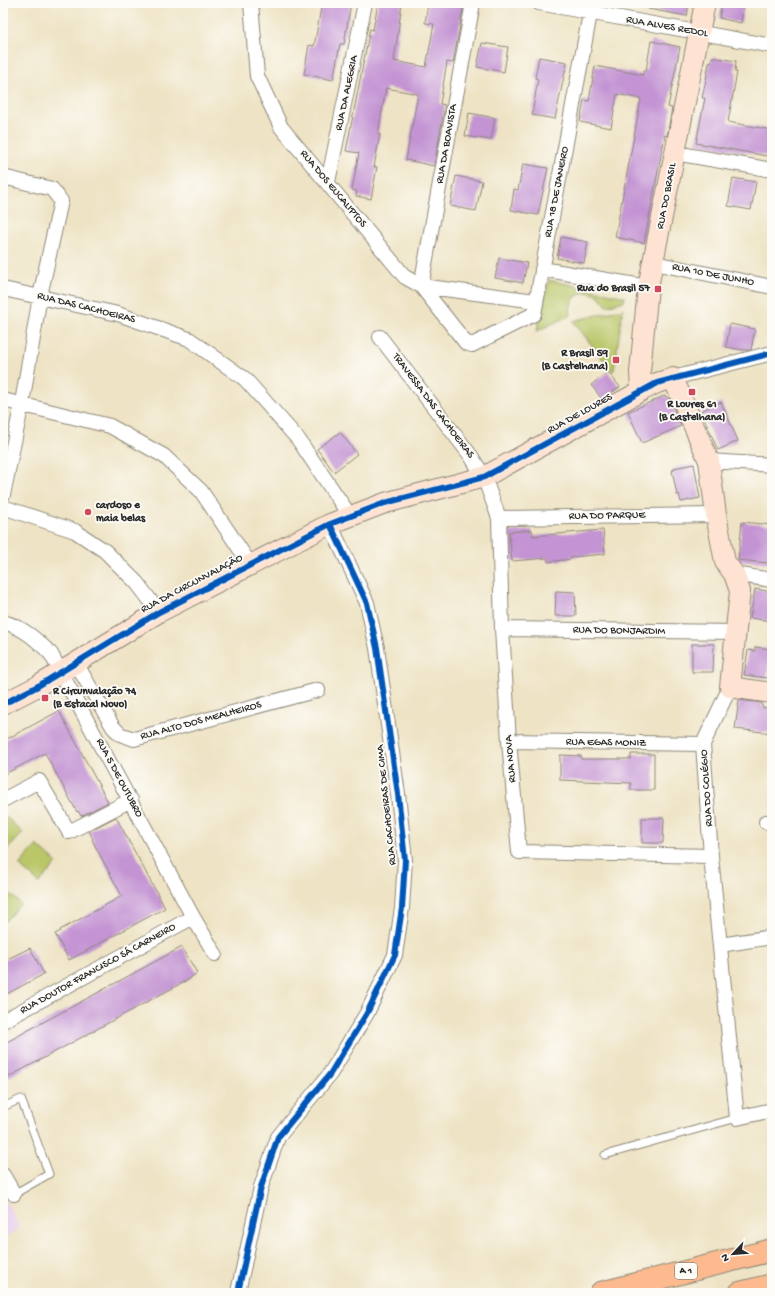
<svg xmlns="http://www.w3.org/2000/svg" width="775" height="1296" font-family="'Gochi Hand',sans-serif">
  <rect width="100%" height="100%" fill="#fdfcf7"/>
  <filter id="ink" filterUnits="userSpaceOnUse"><feTurbulence type="fractalNoise" baseFrequency=".025" numOctaves="2"/><feDisplacementMap in="SourceGraphic" scale="8" xChannelSelector="R" yChannelSelector="G"/><feConvolveMatrix kernelMatrix="1 2 1 2 8 2 1 2 1" color-interpolation-filters="sRGB"/></filter>
  <filter id="wash" filterUnits="userSpaceOnUse"><feTurbulence type="fractalNoise" baseFrequency=".012" numOctaves="4" result="noise"/><feDisplacementMap in="SourceGraphic" scale="16" xChannelSelector="R" yChannelSelector="G"/><feGaussianBlur stdDeviation="0.9" result="paint"/><feColorMatrix in="noise" values="0 0 0 0 0 0 0 0 0 0 0 0 0 0 0 0 0 1.4 0 .05"/><feComposite in="paint" operator="in"/></filter>
  <g filter="url(#wash)">
    <rect width="100%" height="100%" fill="#eee3c4"/>
    <!-- built -->
    <path fill="#e9d2ed" d="M 3,1195 L 20,1228 L 3,1239 Z"/>
    <!-- green -->
    <path fill="#bac668" stroke="#72784a" d="M 549,280 L 625,297 L 624,301 L 607,306 L 598,295 L 585,292 C 575,295 568,303 571,315 L 537,331 Z
      M 623,309 L 614,370 L 612,371 L 573,321 Z
      M 3,814 L 23,833 L 5,852 L 3,850 Z
      M 37,845 L 57,863 L 39,883 L 19,865 Z
      M 3,887 L 21,904 L 3,923 Z"/>
    <g id="blocks">
      <!-- building -->
      <path fill="#c393d3" d="M 322,3 L 351,3 L 344,44 L 340,44 L 333,80 L 304,74 L 309,45 L 314,46 Z
        M 378,3 L 402,3 L 394,61 L 426,67 L 434,24 L 425,23 L 428,3 L 464,3 L 453,63 L 447,62 L 440,104 L 445,105 L 434,166 L 406,160 L 418,94 L 386,88 L 378,134 L 380,134 L 374,167 L 377,167 L 371,199 L 356,196 L 357,191 L 352,190 L 359,153 L 346,151 L 370,29 L 373,30 Z
        M 649,3 L 689,3 L 687,16 L 648,9 Z
        M 722,3 L 744,3 L 741,23 L 719,18 Z
        M 651,41 L 680,47 L 668,107 L 672,108 L 667,136 L 665,135 L 644,243 L 615,237 L 641,99 L 617,94 L 611,128 L 580,122 L 584,100 L 589,101 L 595,66 L 643,75 L 644,70 L 646,71 Z
        M 482,43 L 508,47 L 504,72 L 477,67 Z
        M 539,57 L 567,62 L 555,119 L 532,115 L 538,79 L 535,78 Z
        M 712,57 L 736,61 L 735,72 L 737,72 L 728,122 L 772,130 L 772,157 L 696,143 L 705,98 L 702,98 L 706,80 L 709,63 L 711,63 Z
        M 469,113 L 495,118 L 491,140 L 465,136 Z
        M 523,164 L 548,168 L 538,215 L 511,210 L 514,189 L 518,190 Z
        M 456,176 L 482,181 L 476,211 L 450,206 Z
        M 733,178 L 756,182 L 751,210 L 728,206 Z
        M 561,237 L 588,242 L 584,263 L 557,258 Z
        M 499,258 L 527,263 L 523,283 L 495,278 Z
        M 730,324 L 755,329 L 751,350 L 743,350 L 726,347 Z
        M 608,372 L 620,387 L 602,399 L 591,385 Z
        M 664,396 L 669,398 L 681,426 L 642,443 L 628,412 Z
        M 721,402 L 738,441 L 718,450 L 701,411 Z
        M 340,432 L 357,454 L 334,472 L 317,449 Z
        M 694,464 L 700,498 L 681,502 L 679,494 L 677,495 L 672,470 L 675,470 L 674,468 Z
        M 742,522 L 772,525 L 768,563 L 738,560 Z
        M 532,530 L 533,536 L 603,530 L 605,554 L 571,557 L 571,559 L 548,562 L 547,558 L 512,561 L 509,532 Z
        M 755,589 L 772,592 L 771,621 L 750,618 Z
        M 556,591 L 575,592 L 576,616 L 555,616 Z
        M 692,644 L 714,644 L 713,672 L 692,672 Z
        M 755,647 L 771,649 L 767,678 L 744,675 L 748,650 L 755,651 Z
        M 739,700 L 762,703 L 762,707 L 772,709 L 772,733 L 735,729 Z
        M 59,711 L 108,802 L 81,816 L 78,811 L 77,812 L 45,753 L 3,775 L 3,741 Z
        M 631,754 L 654,754 L 654,790 L 631,790 L 631,783 L 560,780 L 560,755 L 581,756 L 581,759 L 631,759 Z
        M 116,817 L 165,908 L 69,960 L 55,934 L 61,931 L 60,930 L 122,896 L 92,840 L 93,839 L 89,831 Z
        M 642,818 L 664,818 L 663,843 L 642,843 Z
        M 182,947 L 197,973 L 191,977 L 191,978 L 3,1080 L 3,1044 Z
        M 30,948 L 44,974 L 3,996 L 3,961 Z"/>
    </g>
  </g>
  <g filter="url(#ink)">
    <use href="#blocks" fill-opacity="0" stroke="#8c8778" stroke-width="1"/>
    <g fill="none" stroke-linecap="round" stroke-linejoin="round">
      <!-- lane casing -->
      <g stroke="#8c8778" stroke-width="9">
        <path id="lane" d="M 3,1107 L 21,1099 L 49,1174 L 14,1194
          M 605,1155 L 737,1118"/>
      </g>
      <!-- street casing -->
      <g stroke="#8c8778" stroke-width="16">
        <path id="street" d="M 251,3 L 257,76 L 281,127 L 405,277 L 421,286 L 466,343 L 472,345 L 534,314 L 592,3
          M 473,3 L 421,286 L 536,301
          M 539,3 L 772,46
          M 675,153 L 772,170
          M 3,177 L 52,189 L 61,201 L 40,296 L 22,403 L 3,495
          M 328,182 L 365,3
          M 654,263 L 772,287
          M 542,269 L 648,287
          M 3,289 L 118,314 L 189,339 L 245,379 L 298,439 L 350,516
          M 380,337 L 471,456 L 484,477 L 499,518 L 502,629 L 509,741 L 519,852 L 711,856
          M 673,378 L 772,353
          M 3,400 L 110,426 L 164,456 L 201,491 L 250,564
          M 709,461 L 772,465
          M 3,507 L 75,531 L 105,551 L 137,583 L 159,612
          M 499,518 L 716,515
          M 734,574 L 772,580
          M 3,622 C 23,627 37,640 51,654 L 193,917 L 215,954
          M 502,629 L 736,632
          M 76,663 L 113,727 L 120,734 L 134,739 L 318,690
          M 730,687 L 703,744 L 711,856 L 737,1118 L 772,1110
          M 509,741 L 703,744
          M 3,800 L 39,781 L 69,832 L 131,800
          M 766,822 L 772,822
          M 720,945 L 772,937
          M 3,1021 L 193,917
          M 3,1175 L 14,1194
          M 238,1292 L 261,1187 L 278,1137 L 330,1074 L 367,1013 L 395,955 L 402,908 L 405,860 L 398,794 L 377,648 L 367,603 L 330,524"/>
      </g>
      <!-- secondary casing -->
      <g stroke="#8c8778" stroke-width="22">
        <path id="secondary" d="M 641,391 L 640,372 L 648,287 L 705,3
          M 3,704 L 38,686 L 159,612 L 330,524 L 385,503 L 484,477 L 641,391 L 657,383 L 673,378 L 709,461 L 716,515 L 725,562 L 734,574 L 740,591 L 730,687 L 772,693"/>
      </g>
      <!-- highway casing -->
      <g stroke="#8c8778" stroke-width="24">
        <path id="highway" d="M 601,1293 L 772,1250
          M 740,1293 L 772,1285"/>
      </g>
      <!-- lane -->
      <use href="#lane" stroke="#fff" stroke-width="7"/>
      <!-- street -->
      <use href="#street" stroke="#fff" stroke-width="14"/>
      <!-- secondary -->
      <use href="#secondary" stroke="#fee3d2" stroke-width="20"/>
      <!-- highway -->
      <use href="#highway" stroke="#fcba8e" stroke-width="22"/>
      <!-- cycleway casing -->
      <g stroke="#fdfcf7" stroke-width="8">
        <path id="cycleway" d="M 3,704 L 38,686 L 159,612 L 330,524 L 385,503 L 484,477 L 657,383 L 772,353
          M 238,1292 L 261,1187 L 278,1137 L 330,1074 L 367,1013 L 395,955 L 402,908 L 405,860 L 398,794 L 377,648 L 367,603 L 330,524"/>
      </g>
      <!-- cycleway -->
      <use href="#cycleway" stroke="#0057b8" stroke-width="6"/>
    </g>
  </g>
  <!-- markers -->
  <g fill="#d1495b" stroke="#fdfcf7" stroke-width="1.5">
    <rect x="654" y="285" width="8" height="8" rx="2"/>
    <rect x="612" y="356" width="8" height="8" rx="2"/>
    <rect x="688" y="388" width="8" height="8" rx="2"/>
    <circle cx="88" cy="512" r="4"/>
    <rect x="41" y="694" width="8" height="8" rx="2"/>
  </g>
  <g text-anchor="middle" dominant-baseline="central" stroke-width="3.5" stroke-linejoin="round" paint-order="stroke">
    <!-- shield labels -->
    <rect fill="#fdfcf7" stroke="#6a6a68" stroke-width="1" x="675" y="1263" width="22" height="16" rx="3"/>
    <g font-size="10" font-weight="bold" fill="#2b2b2b">
      <text x="686" y="1271">A 1</text>
    </g>
    <!-- street labels -->
    <g font-size="11" fill="#2b2b2b" stroke="#fdfcf7">
      <text transform="translate(667 27) rotate(10)">RUA ALVES REDOL</text>
      <text transform="translate(347 93) rotate(-78)">RUA DA ALEGRIA</text>
      <text transform="translate(447 144) rotate(-80)">RUA DA BOAVISTA</text>
      <text transform="translate(333 189) rotate(50)">RUA DOS EUCALIPTOS</text>
      <text transform="translate(557 192) rotate(-79)">RUA 18 DE JANEIRO</text>
      <text transform="translate(667 196) rotate(-79)">RUA DO BRASIL</text>
      <text transform="translate(713 275) rotate(11)">RUA 10 DE JUNHO</text>
      <text transform="translate(86 308) rotate(14)">RUA DAS CACHOEIRAS</text>
      <text transform="translate(433 406) rotate(53)">TRAVESSA DAS CACHOEIRAS</text>
      <text transform="translate(580 414) rotate(-29)">RUA DE LOURES</text>
      <text transform="translate(607 516) rotate(-1)">RUA DO PARQUE</text>
      <text transform="translate(192 584) rotate(-28)">RUA DA CIRCUNVALAÇÃO</text>
      <text transform="translate(619 631) rotate(1)">RUA DO BONJARDIM</text>
      <text transform="translate(201 721) rotate(-15)">RUA ALTO DOS MEALHEIROS</text>
      <text transform="translate(606 743) rotate(1)">RUA EGAS MONIZ</text>
      <text transform="translate(511 759) rotate(-95)">RUA NOVA</text>
      <text transform="translate(119 778) rotate(62)">RUA 5 DE OUTUBRO</text>
      <text transform="translate(707 788) rotate(-94)">RUA DO COLÉGIO</text>
      <text transform="translate(387 805) rotate(-96)">RUA CACHOEIRAS DE CIMA</text>
      <text transform="translate(98 969) rotate(-29)">RUA DOUTOR FRANCISCO SÁ CARNEIRO</text>
    </g>
    <!-- poi labels -->
    <g font-size="11" font-weight="bold" fill="#2b2b2b" stroke="#fdfcf7" text-anchor="end">
      <text x="650" y="289">Rua do Brasil 57</text>
      <text x="608" y="354">R Brasil 59<tspan x="608" dy="13">(B Castelhana)</tspan></text>
      <text x="692" y="405" text-anchor="middle">R Loures 61<tspan x="692" dy="13">(B Castelhana)</tspan></text>
      <text x="96" y="506" text-anchor="start">cardoso e<tspan x="96" dy="13">maia belas</tspan></text>
      <text x="53" y="692" text-anchor="start">R Circunvalação 74<tspan x="53" dy="13">(B Estacal Novo)</tspan></text>
    </g>
  </g>
  <!-- margin -->
  <rect width="775" height="1296" fill="none" stroke="#fdfcf7" stroke-width="16"/>
  <!-- north arrow -->
  <g transform="translate(733 1254) rotate(244)" stroke="#fdfcf7" stroke-width="3" paint-order="stroke">
  <path d="M0-3L7 15L0 10L-7 15Z" fill="#2b2b2b"/>
  <text y="-6" font-size="11" font-weight="bold" text-anchor="middle" fill="#2b2b2b">N</text>
  </g>
</svg>
